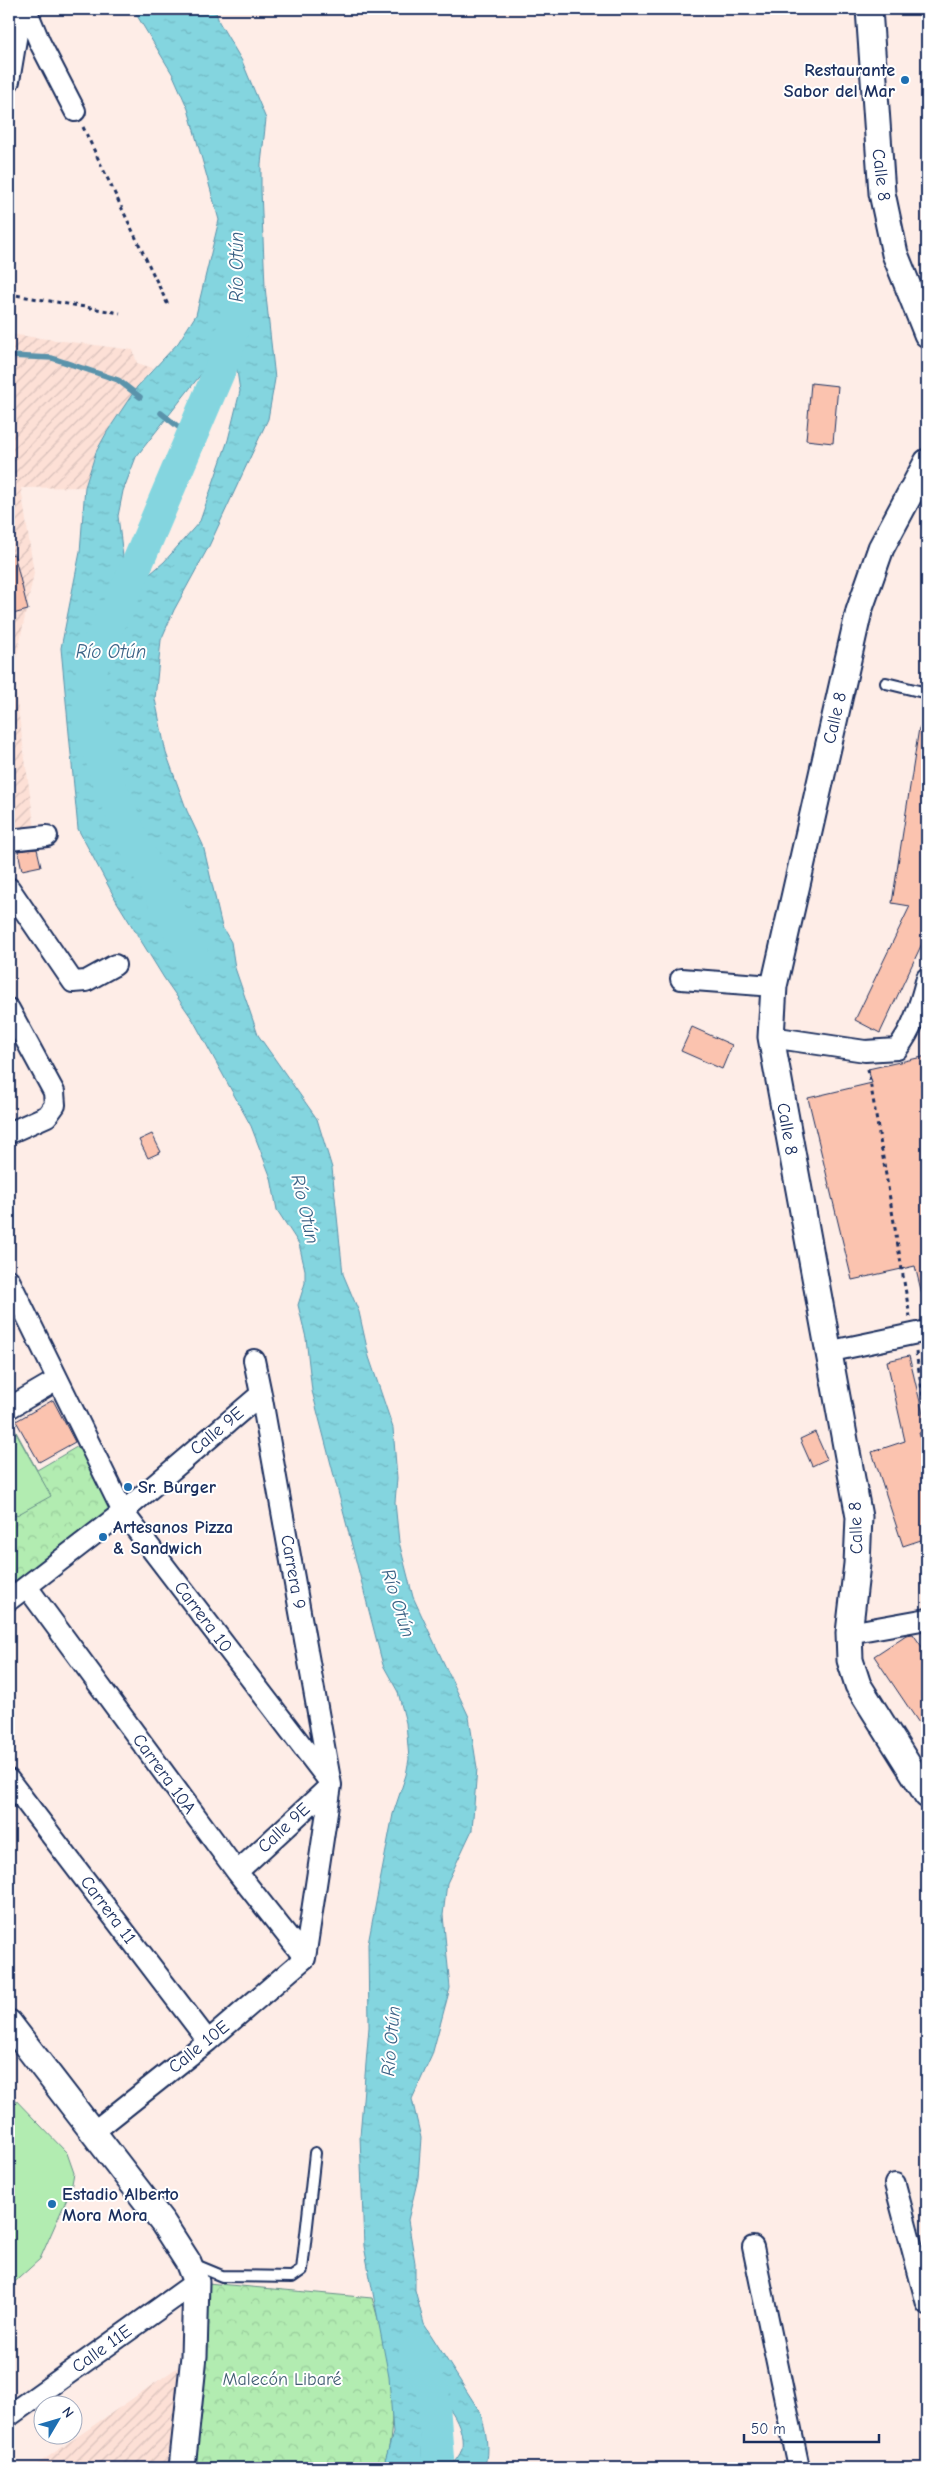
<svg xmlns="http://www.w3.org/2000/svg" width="936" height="2477" font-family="'Comic Neue',sans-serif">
  <defs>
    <pattern id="industrial-furrows" width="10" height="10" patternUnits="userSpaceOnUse" patternTransform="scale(1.25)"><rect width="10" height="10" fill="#fde0d6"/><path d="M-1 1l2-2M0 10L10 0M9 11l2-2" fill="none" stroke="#d8c0ba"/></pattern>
    <pattern id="park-crowns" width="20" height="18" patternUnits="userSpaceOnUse" patternTransform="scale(1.25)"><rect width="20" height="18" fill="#b2ecb1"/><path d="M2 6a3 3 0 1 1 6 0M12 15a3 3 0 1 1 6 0" fill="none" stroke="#98cb9b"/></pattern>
    <pattern id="water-ripples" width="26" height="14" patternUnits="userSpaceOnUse" patternTransform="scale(1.25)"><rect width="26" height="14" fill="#84d5df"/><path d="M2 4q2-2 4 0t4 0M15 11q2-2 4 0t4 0" fill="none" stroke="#71b7c2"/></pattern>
  </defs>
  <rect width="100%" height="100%" fill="#feede7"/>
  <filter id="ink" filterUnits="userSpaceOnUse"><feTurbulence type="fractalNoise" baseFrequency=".02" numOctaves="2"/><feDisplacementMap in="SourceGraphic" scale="10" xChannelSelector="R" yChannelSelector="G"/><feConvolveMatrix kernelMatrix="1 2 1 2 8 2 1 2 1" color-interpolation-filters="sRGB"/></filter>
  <g filter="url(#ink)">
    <!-- industrial -->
    <path fill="url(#industrial-furrows)" d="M 9,334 L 133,350 L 137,363 L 153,368 L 137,387 L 107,432 L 96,452 L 85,487 L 21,488 L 34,573 L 13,674 L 36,837 L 9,840 Z
      M 194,2356 L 182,2468 L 32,2468 Z"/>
    <!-- park -->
    <path fill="url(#park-crowns)" stroke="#668e88" d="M 9,1419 L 37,1470 L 87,1441 L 123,1512 L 9,1600 Z
      M 196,2282 L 372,2298 C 387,2346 402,2421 383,2468 L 182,2468 Z"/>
    <!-- pitch -->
    <path fill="#b2ecb1" stroke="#668e88" d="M 12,1426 L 51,1496 L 15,1516 L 9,1506 L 9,1428 Z
      M 9,2093 L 67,2153 L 74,2173 L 71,2189 L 40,2259 L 9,2287 Z"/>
    <!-- water -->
    <path fill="url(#water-ripples)" stroke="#5a93ab" fill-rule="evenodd" d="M 133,9 L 215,9 L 219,22 L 242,61 L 266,119 L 261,164 L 261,190 L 265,287 L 275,379 L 268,419 L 209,546 L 174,610 L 161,640 L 155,699 L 166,753 L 187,811 L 203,845 L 222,927 L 231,942 L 235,968 L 258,1035 L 317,1119 L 332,1168 L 343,1274 L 359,1312 L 369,1357 L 393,1428 L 397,1478 L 395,1502 L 399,1542 L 413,1597 L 469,1717 L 477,1768 L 472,1830 L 447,1883 L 443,1915 L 450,1988 L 432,2055 L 412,2099 L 421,2138 L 418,2178 L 408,2220 L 415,2263 L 415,2290 L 424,2324 L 480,2412 C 486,2429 490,2451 484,2468 L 449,2468 C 453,2463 461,2455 462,2448 C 465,2424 446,2399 427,2388 L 420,2411 L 423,2468 L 383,2468 L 393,2433 L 389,2377 L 364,2246 L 360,2136 L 369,2027 L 368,1944 L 393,1814 L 406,1775 L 409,1759 L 406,1723 L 398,1692 L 383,1665 L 312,1391 L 306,1338 L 298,1305 L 305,1283 L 305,1270 L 299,1244 L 277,1210 L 271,1178 L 251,1126 L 193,1020 L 164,978 L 117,902 L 78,829 L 61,648 L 80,552 L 85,487 L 96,452 L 107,432 L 137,387 L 178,343 L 196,315 L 219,220 L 188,109 L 173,75 ZM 220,350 L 235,357 L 240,391 L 228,440 L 200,521 L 164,562 L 123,597 L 123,557 L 118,516 L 123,491 L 136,457 ZM 91,720 L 155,857 L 175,909 L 174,924 L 162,921 L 126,855 L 92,769 L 86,722 Z"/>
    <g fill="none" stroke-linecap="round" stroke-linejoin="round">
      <!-- stream -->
      <path stroke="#5a93ab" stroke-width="5.5" d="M 9,356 L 52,358 L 118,380 L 140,397
        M 161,413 L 191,437"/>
      <!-- river -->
      <path stroke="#84d5df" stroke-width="32" d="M 196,962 L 135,845 L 113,793 L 88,719 L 93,654 L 123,597 L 227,353 L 237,310
        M 415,2352 L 433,2391 L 438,2459 L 435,2468"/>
    </g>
    <!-- building -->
    <path fill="#fbc3af" stroke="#1b2f5e" d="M 811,383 L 838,386 L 833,443 L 806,440 Z
      M 14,554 L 28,610 L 9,615 L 9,555 Z
      M 919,728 L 927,728 L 927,933 L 880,1033 L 855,1020 L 910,906 L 892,903 Z
      M 37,849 L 41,866 L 22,870 L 18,851 Z
      M 692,1027 L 732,1045 L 722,1069 L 681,1051 Z
      M 927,1056 L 927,1083 L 921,1084 L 927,1110 L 927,1294 L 922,1294 L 915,1266 L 852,1280 L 808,1098 L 872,1083 L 868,1069 Z
      M 152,1134 L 161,1152 L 148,1158 L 139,1140 Z
      M 909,1356 L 927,1431 L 919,1433 L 927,1459 L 927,1538 L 903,1546 L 872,1452 L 905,1441 L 887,1361 Z
      M 53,1400 L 75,1442 L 39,1462 L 16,1421 Z
      M 815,1432 L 827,1459 L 812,1466 L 800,1439 Z
      M 913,1634 L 927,1654 L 927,1735 L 874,1656 L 906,1635 Z"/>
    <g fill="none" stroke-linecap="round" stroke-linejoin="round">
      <!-- service casing -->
      <g stroke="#1b2f5e" stroke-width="14">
        <path id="service" d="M 886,683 L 927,693
          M 193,2264 L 222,2276 L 292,2277 L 302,2270 L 315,2153"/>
      </g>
      <!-- minor casing -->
      <g stroke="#1b2f5e" stroke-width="24">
        <path id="minor" d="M 26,9 L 40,43 L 75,111
          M 9,81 L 21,9
          M 9,840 L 47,836
          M 9,888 L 73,982 L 86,981 L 115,965
          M 681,979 L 774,986
          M 9,1009 L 54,1092 L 55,1105 L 47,1116 L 9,1133
          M 771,1037 L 865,1051 L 897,1049 C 914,1028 920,1004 927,978
          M 9,1280 L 123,1512 L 329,1781
          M 827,1352 L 927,1331
          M 254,1360 L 261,1394 L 331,1785 L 305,1958
          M 9,1408 L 57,1380
          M 27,1587 L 237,1872 L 305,1958
          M 9,1600 L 123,1512 L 261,1394
          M 849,1633 L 927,1619
          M 9,1780 L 208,2041
          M 237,1872 L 331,1785
          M 92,2133 L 208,2041 L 305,1958
          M 895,2184 L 927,2304
          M 753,2247 L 799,2468
          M 9,2416 L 196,2282"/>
      </g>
      <!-- tertiary casing -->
      <g stroke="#1b2f5e" stroke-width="29">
        <path id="tertiary" d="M 869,9 L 882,193 L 895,254 L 927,334
          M 927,462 L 881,548 L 859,611 L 774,986 L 771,1037 L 859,1517 L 857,1564 L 849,1633 L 850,1660 L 858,1685 L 927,1795
          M 9,2023 L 163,2223 L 188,2262 L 196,2282 L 194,2356 L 182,2468"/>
      </g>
      <!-- path -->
      <path stroke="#1b2f5e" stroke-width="3" stroke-dasharray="4 4" stroke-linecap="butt" d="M 83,127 L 168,305
        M 9,294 L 120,313
        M 926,1041 L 927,1050
        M 868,1069 L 910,1317
        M 916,1352 L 927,1422"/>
      <!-- service -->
      <use href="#service" stroke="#fff" stroke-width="10"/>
      <!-- minor -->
      <use href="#minor" stroke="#fff" stroke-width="20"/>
      <!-- tertiary -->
      <use href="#tertiary" stroke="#fff" stroke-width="25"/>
    </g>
  </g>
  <!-- markers -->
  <g fill="#1f6fb2" stroke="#fff" stroke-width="2">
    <circle cx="905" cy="80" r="5"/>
    <circle cx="128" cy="1487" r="5"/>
    <circle cx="103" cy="1537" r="5"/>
    <circle cx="52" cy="2204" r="5"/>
  </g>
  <g text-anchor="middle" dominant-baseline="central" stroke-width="4" stroke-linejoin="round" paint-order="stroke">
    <!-- poi labels -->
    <g font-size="18" font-weight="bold" fill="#1b2f5e" stroke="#fff" text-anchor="start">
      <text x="895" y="70" text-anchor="end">Restaurante<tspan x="895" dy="21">Sabor del Mar</tspan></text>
      <text x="138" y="1487">Sr. Burger</text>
      <text x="113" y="1527">Artesanos Pizza<tspan x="113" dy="21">&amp; Sandwich</tspan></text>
      <text x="62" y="2194">Estadio Alberto<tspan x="62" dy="21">Mora Mora</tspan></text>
    </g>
    <!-- street labels -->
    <g font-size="18" fill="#1b2f5e" stroke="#fff">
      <text transform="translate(881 175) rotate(83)">Calle 8</text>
      <text transform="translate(835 718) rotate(-77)">Calle 8</text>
      <text transform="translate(787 1129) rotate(80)">Calle 8</text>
      <text transform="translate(217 1431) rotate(-40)">Calle 9E</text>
      <text transform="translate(856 1528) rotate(-92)">Calle 8</text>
      <text transform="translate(293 1572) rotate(80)">Carrera 9</text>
      <text transform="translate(203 1617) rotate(53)">Carrera 10</text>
      <text transform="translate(164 1774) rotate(54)">Carrera 10A</text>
      <text transform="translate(284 1828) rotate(-43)">Calle 9E</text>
      <text transform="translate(108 1910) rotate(53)">Carrera 11</text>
      <text transform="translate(199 2047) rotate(-39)">Calle 10E</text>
      <text transform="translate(102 2349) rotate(-36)">Calle 11E</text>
    </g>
    <!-- park labels -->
    <g font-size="18" fill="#415e73" stroke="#fff">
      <text x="282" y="2379">Malecón Libaré</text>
    </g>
    <!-- water labels -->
    <g font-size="19" font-style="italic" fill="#3a6185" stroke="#fff">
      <text transform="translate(237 267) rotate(-90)">Río Otún</text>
      <text x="111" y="652">Río Otún</text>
      <text transform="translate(305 1209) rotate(77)">Río Otún</text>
      <text transform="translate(398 1603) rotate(72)">Río Otún</text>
      <text transform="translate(391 2041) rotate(-85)">Río Otún</text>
    </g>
  </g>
  <!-- margin -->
  <rect width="936" height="2477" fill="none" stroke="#fff" stroke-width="30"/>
  <rect x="15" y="15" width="906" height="2447" fill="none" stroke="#1b2f5e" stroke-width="2" filter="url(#ink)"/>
  <!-- north arrow -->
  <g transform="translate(58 2420) rotate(52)"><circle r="24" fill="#ffffff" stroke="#a4acbf"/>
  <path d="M0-4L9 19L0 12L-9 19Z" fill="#1f6fb2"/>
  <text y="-8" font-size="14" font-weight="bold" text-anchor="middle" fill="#1b2f5e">N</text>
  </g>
  <!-- scale -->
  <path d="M744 2434v8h135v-8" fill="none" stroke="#1b2f5e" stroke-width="2.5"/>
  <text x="751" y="2434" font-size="15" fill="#1b2f5e" stroke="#ffffff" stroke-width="4" paint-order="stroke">50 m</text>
</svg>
